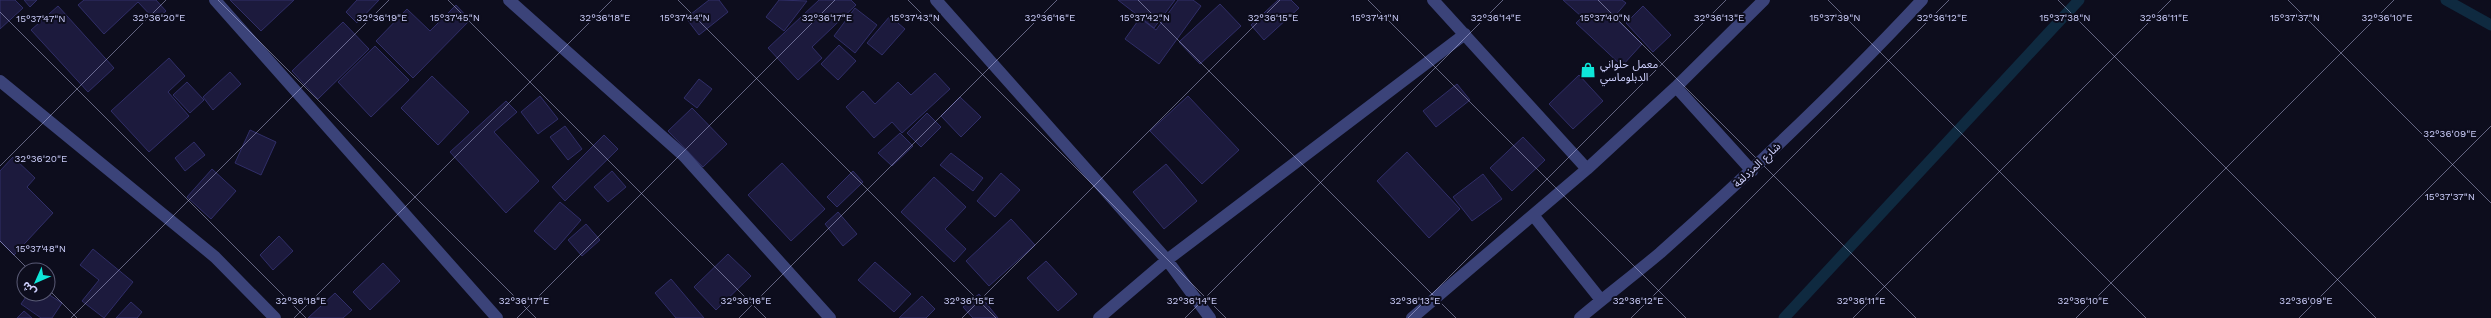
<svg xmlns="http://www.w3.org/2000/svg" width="2491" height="318" font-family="'Work Sans','Noto Sans Arabic',sans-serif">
  <rect width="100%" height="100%" fill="#0d0d1d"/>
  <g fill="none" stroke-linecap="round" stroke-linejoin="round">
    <!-- stream -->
    <path stroke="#0f2a40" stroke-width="11" d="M 2446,0 L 2491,25
      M 1784,318 L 2079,0"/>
  </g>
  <!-- building -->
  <path fill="#1c1a3d" stroke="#302e68" d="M 0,0 L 15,0 L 23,8 L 0,29 Z
    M 24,0 L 37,0 L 30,7 Z
    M 84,0 L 156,0 L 166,11 L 155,20 L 138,2 L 104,34 L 78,5 Z
    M 230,0 L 294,0 L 261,31 Z
    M 357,0 L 379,0 L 357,23 L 346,12 Z
    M 709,0 L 719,0 L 728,12 L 699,35 L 686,18 Z
    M 779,0 L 807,1 L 784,31 L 766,17 Z
    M 819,0 L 851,0 L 856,5 L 812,47 L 822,58 L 798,80 L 768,48 Z
    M 1118,0 L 1175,0 L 1154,28 Z
    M 1178,0 L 1193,0 L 1201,6 L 1159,64 L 1125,39 L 1140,18 L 1156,30 Z
    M 1278,0 L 1291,0 L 1299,8 L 1264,40 L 1251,25 Z
    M 1563,0 L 1622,0 L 1626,3 L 1614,17 L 1642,44 L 1622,66 L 1576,23 L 1582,17 Z
    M 1220,4 L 1241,26 L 1200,64 L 1179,42 Z
    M 456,5 L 470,20 L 413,78 L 376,41 L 407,9 L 430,31 Z
    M 58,6 L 114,68 L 88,92 L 31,30 Z
    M 1643,6 L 1671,35 L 1653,52 L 1626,23 Z
    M 855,8 L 877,25 L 855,53 L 834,36 Z
    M 890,16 L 905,29 L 882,55 L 867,43 Z
    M 343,22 L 369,49 L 318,99 L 292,71 Z
    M 839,45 L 856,61 L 838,80 L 821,64 Z
    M 375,46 L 409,80 L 371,117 L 338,82 Z
    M 169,58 L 185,76 L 168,92 L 189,116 L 149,152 L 111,111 Z
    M 230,72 L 241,84 L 213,110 L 203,97 Z
    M 935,73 L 950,89 L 902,133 L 892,122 L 874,138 L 846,107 L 863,91 L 875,104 L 898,82 L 911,95 Z
    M 1579,75 L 1603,101 L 1573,129 L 1549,104 Z
    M 432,76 L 469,112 L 438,145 L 401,108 Z
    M 699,79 L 712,89 L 697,108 L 684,98 Z
    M 187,82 L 204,100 L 190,113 L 173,95 Z
    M 1457,84 L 1470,100 L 1436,127 L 1423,111 Z
    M 540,96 L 558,119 L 538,134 L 521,112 Z
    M 1188,96 L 1239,150 L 1202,184 L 1150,131 Z
    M 960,97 L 981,117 L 961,137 L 941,116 Z
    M 506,101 L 517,112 L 494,132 L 539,181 L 506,213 L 450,152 Z
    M 692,108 L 727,144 L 703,167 L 668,131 Z
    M 927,113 L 941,127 L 921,147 L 907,133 Z
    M 565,126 L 582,149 L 568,160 L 550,137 Z
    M 250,130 L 276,142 L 261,175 L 235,163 Z
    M 900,133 L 913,146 L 892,166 L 878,153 Z
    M 604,135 L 618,149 L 565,201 L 552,187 Z
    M 1523,137 L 1545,160 L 1512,191 L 1490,168 Z
    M 194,142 L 205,155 L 185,171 L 175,158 Z
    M 1407,152 L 1460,209 L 1429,238 L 1377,181 Z
    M 951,153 L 983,178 L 973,191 L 940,165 Z
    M 13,157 L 35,178 L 27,187 L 53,213 L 14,255 L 0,241 L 0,171 Z
    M 782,163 L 825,209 L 791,241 L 748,195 Z
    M 1166,164 L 1197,201 L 1164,229 L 1133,192 Z
    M 212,169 L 236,191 L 211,219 L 187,197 Z
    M 612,171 L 626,187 L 608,202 L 594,187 Z
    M 853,171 L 863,182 L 837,207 L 827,197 Z
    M 1001,173 L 1020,190 L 995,217 L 977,201 Z
    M 1483,174 L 1502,199 L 1472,221 L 1453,197 Z
    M 934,177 L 966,207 L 945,229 L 966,249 L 954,262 L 901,212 Z
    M 560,202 L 581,220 L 555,250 L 534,231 Z
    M 838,212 L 857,234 L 843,246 L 825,224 Z
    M 1011,219 L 1035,245 L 989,286 L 966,261 Z
    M 586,224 L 600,240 L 582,256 L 568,240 Z
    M 279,236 L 293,251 L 273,270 L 260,255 Z
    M 93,249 L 133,282 L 104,318 L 82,301 L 99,280 L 80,265 Z
    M 728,254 L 751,276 L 716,310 L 694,287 Z
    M 1046,261 L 1077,294 L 1058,311 L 1027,278 Z
    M 875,262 L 911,294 L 894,312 L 858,280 Z
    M 383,263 L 400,281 L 370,310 L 353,292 Z
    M 671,279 L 704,318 L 676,318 L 655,293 Z
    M 335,293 L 352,310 L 343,318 L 308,318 Z
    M 28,294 L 48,294 L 62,303 L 52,318 L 41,318 L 21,304 Z
    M 979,294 L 998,318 L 973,318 L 963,307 Z
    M 922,296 L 935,309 L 926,318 L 899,318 Z
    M 131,302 L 142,312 L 137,318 L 116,318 Z
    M 24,311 L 32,318 L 17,318 Z"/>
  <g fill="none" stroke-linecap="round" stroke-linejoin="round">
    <!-- minor -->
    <path stroke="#3b4379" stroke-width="12" d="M 215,0 L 497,318
      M 509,0 L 684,156 L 830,318
      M 936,0 L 1167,260 L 1210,318
      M 1433,0 L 1587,169
      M 0,81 L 215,257 L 275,318
      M 1676,87 L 1752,171
      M 1533,215 L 1601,300
      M 1099,318 L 1167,260 L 1465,34
      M 1412,318 L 1587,169 L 1676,87 L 1764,0
      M 1580,318 C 1606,296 1634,275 1660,253 C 1751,172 1839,89 1922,0"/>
  </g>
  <!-- ticks -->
  <path fill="none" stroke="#cdcffc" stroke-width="1" stroke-opacity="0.45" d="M 218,0 L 536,318M 448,0 L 766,318M 678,0 L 996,318M 908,0 L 1226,318M 1138,0 L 1456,318M 1368,0 L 1686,318M 1598,0 L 1916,318M 1828,0 L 2146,318M 2058,0 L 2376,318M 2288,0 L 2491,203M 0,12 L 306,318M 0,166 L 166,0M 0,241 L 29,270M 48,289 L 77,318M 71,318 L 389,0M 294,318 L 612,0M 517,318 L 835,0M 739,318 L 1057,0M 962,318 L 1280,0M 1185,318 L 1503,0M 1408,318 L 1726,0M 1631,318 L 1949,0M 1853,318 L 2171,0M 2076,318 L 2394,0M 2299,318 L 2491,126"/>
  <!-- icons -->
  <defs>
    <g id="shop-bare" transform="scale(1.2)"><path d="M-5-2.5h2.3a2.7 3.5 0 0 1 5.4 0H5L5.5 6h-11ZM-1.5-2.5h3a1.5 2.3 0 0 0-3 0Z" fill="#0ee6d9" stroke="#0d0d1d" stroke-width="2.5" paint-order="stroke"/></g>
  </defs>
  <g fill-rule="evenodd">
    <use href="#shop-bare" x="1588" y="70"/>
  </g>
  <g text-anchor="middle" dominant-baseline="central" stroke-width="4" stroke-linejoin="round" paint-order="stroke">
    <!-- poi labels -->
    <g font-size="11" fill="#cdcffc" stroke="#0d0d1d" text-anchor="start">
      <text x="1600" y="64">معمل حلواني<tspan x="1600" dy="13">الدبلوماسي</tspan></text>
    </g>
    <!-- street labels -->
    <g font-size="11" fill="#cdcffc" stroke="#0d0d1d">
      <text transform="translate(1757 165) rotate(-43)">شارع المزدلفة</text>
    </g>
  </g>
  <g font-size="10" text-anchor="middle" fill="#cdcffc" stroke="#0d0d1d" stroke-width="4" stroke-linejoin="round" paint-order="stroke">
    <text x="1145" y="21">15°37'42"N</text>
    <text x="1375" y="21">15°37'41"N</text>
    <text x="1835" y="21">15°37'39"N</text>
    <text x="159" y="21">32°36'20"E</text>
    <text x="382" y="21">32°36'19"E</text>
    <text x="455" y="21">15°37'45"N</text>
    <text x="605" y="21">32°36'18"E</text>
    <text x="685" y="21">15°37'44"N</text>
    <text x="827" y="21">32°36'17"E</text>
    <text x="915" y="21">15°37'43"N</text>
    <text x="1050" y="21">32°36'16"E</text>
    <text x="1273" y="21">32°36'15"E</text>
    <text x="1496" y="21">32°36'14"E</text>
    <text x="1605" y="21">15°37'40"N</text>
    <text x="1719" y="21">32°36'13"E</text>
    <text x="2065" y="21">15°37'38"N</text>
    <text x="2164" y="21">32°36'11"E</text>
    <text x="2295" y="21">15°37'37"N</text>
    <text x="2387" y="21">32°36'10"E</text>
    <text x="1942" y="21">32°36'12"E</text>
    <text x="41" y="22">15°37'47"N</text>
    <text x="2450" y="137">32°36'09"E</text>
    <text x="41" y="162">32°36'20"E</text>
    <text x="2450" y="200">15°37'37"N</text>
    <text x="41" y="252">15°37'48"N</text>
    <text x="301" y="304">32°36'18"E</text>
    <text x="524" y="304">32°36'17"E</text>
    <text x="746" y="304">32°36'16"E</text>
    <text x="969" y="304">32°36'15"E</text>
    <text x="1192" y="304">32°36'14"E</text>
    <text x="1415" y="304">32°36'13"E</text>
    <text x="1638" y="304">32°36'12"E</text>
    <text x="1861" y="304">32°36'11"E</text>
    <text x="2083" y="304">32°36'10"E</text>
    <text x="2306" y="304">32°36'09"E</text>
  </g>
  <!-- north arrow -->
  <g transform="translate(36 282) rotate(225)"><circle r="19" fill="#0d0d1d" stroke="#5a5b76"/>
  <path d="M0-3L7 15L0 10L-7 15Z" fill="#0ee6d9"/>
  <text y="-6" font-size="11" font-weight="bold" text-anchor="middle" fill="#cdcffc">ش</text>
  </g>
</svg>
